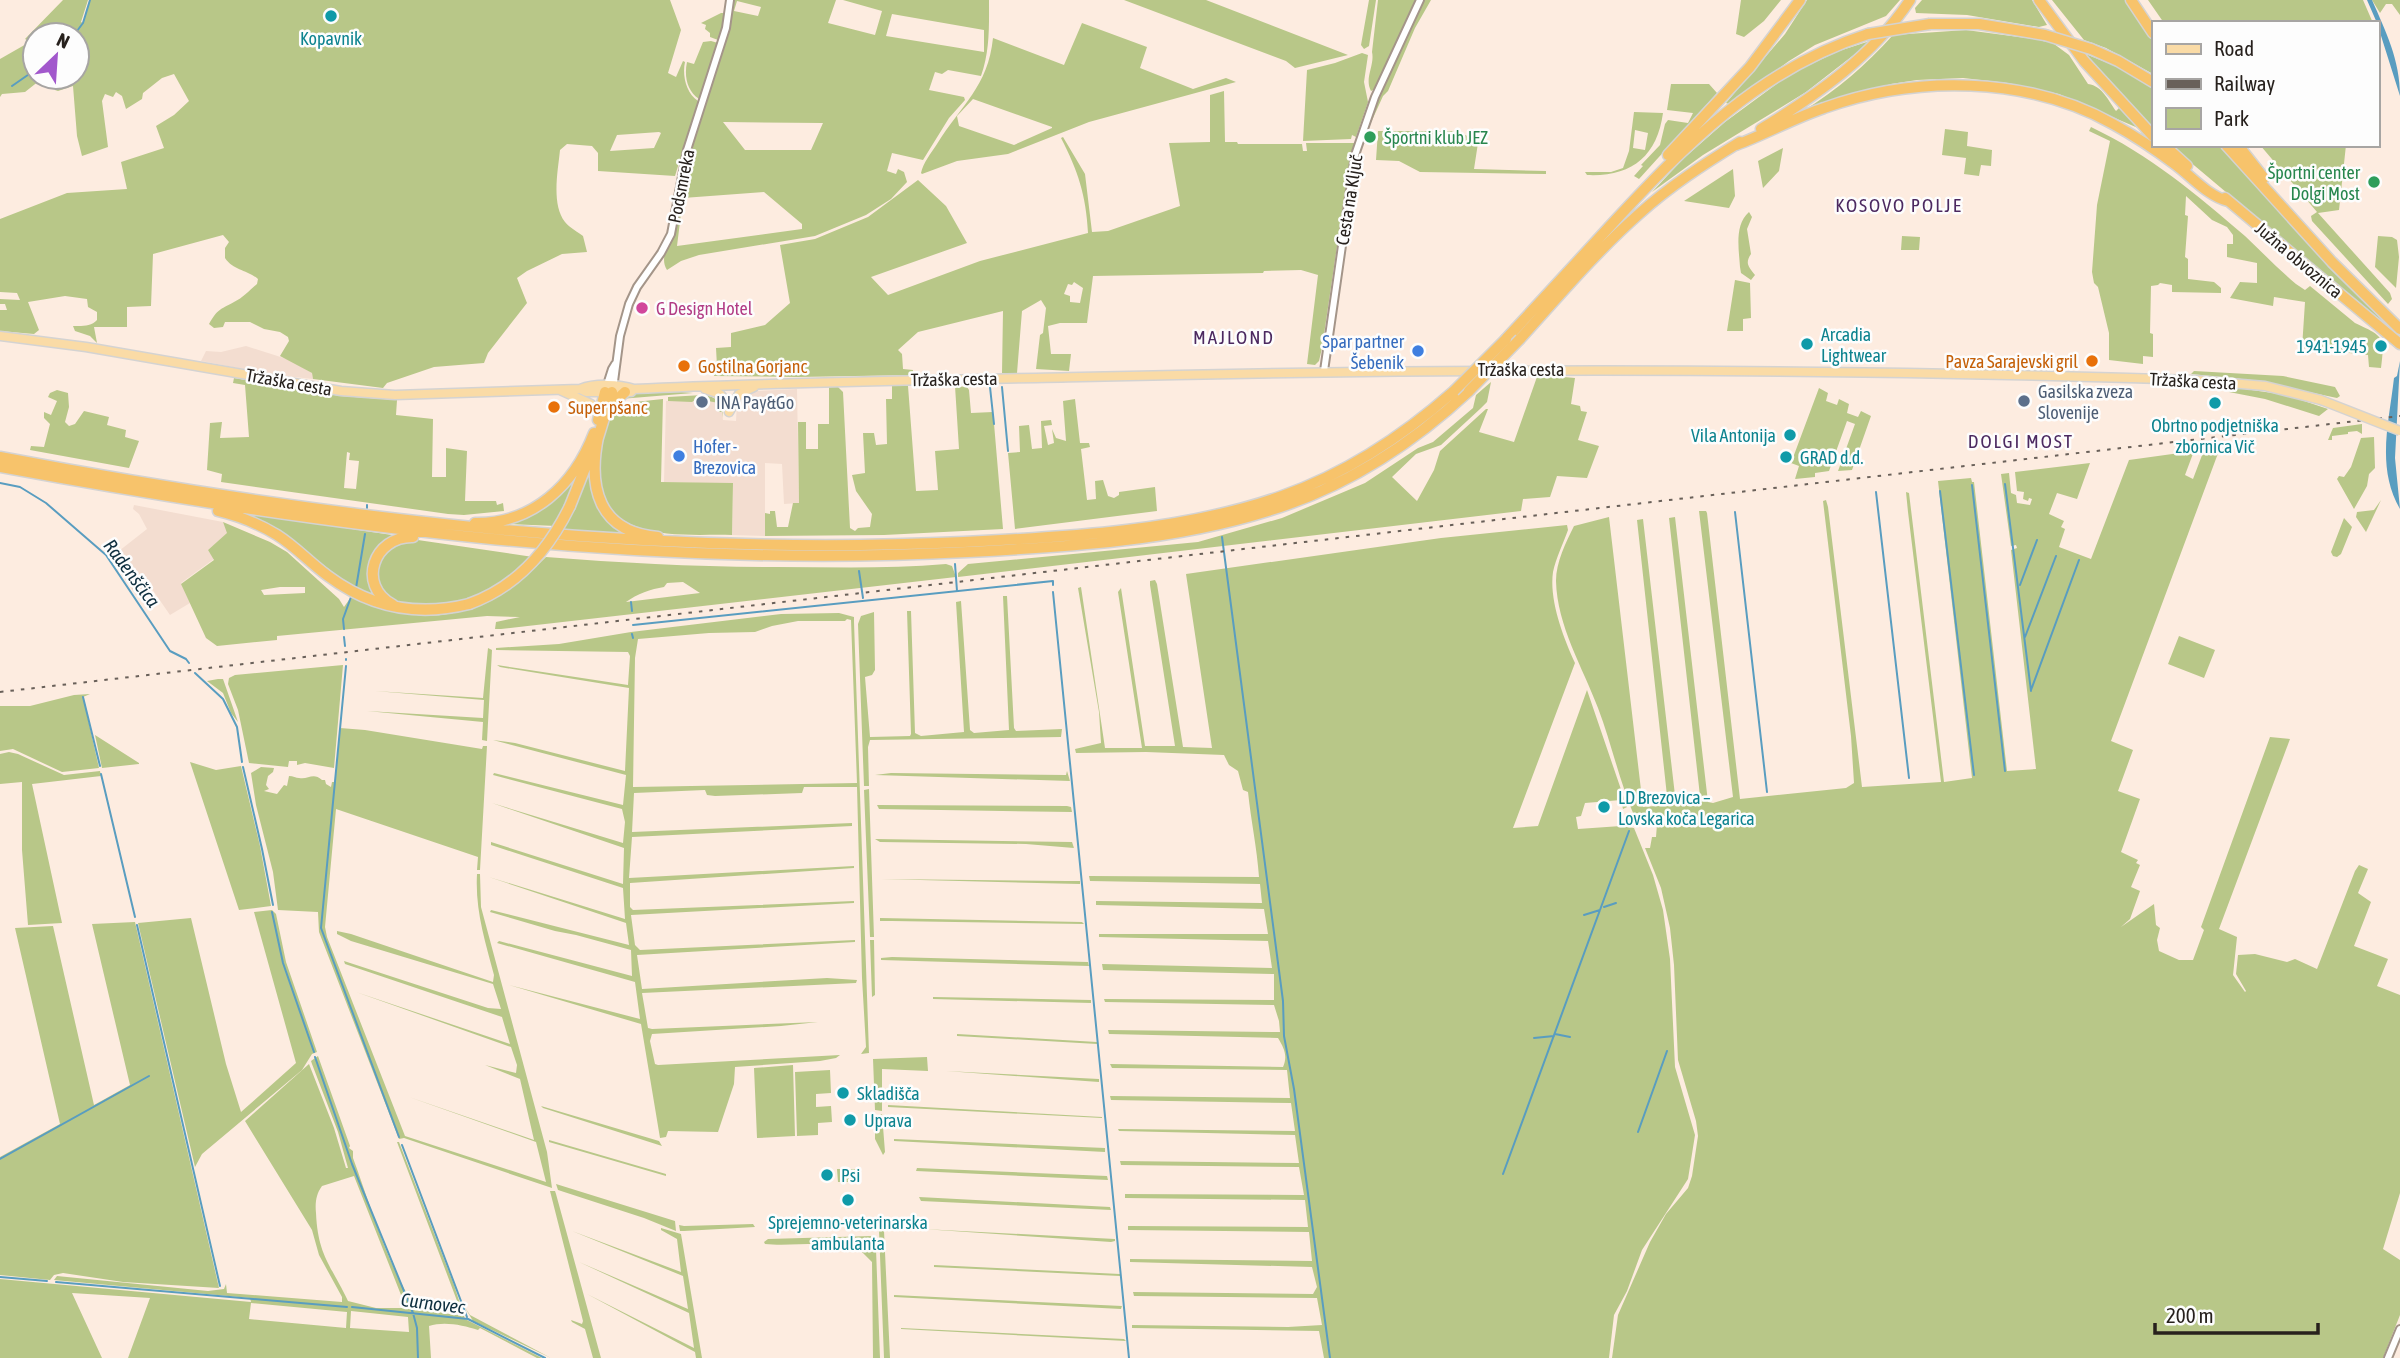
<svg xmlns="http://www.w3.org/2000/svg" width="2400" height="1358" font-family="'Asap Condensed',sans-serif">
  <rect width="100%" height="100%" fill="#fdece0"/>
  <!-- commercial -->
  <path fill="#f3ddd0" d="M 246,346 L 290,360 L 312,373 L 313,379 L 275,375 L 201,361 L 206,351 L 221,352 Z
    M 797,389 L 799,503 L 784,504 L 782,464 L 765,463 L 765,536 L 732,535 L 733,484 L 664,482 L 666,401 L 709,400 L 719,403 L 719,411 L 722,412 L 723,420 L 736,421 L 737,403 L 747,395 L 757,391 Z
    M 134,505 L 223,522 L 228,533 L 208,550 L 214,559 L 181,583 L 190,603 L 170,615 L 150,586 L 136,595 L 110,558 L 147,529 L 139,514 L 133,509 Z"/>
  <!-- green -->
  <path fill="#b8c788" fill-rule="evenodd" d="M 63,0 L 88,0 L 81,22 L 83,23 L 90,0 L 670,0 L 681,30 L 668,73 L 676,77 L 683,61 L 685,62 C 682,75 686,93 698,101 L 675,176 L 598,171 L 598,153 L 592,146 L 567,144 L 560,150 C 558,171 551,204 565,222 C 570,228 578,232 583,236 L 587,252 L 562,254 L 527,271 L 517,278 L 527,303 L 488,353 L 484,363 L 434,367 L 387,383 L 383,388 L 313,379 L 312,373 L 280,356 L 289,341 L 288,337 L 280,332 L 264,329 L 250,322 L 225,322 L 223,327 L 214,328 L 209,324 C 218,309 219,310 234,302 C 243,298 250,290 257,284 L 258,279 C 246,269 234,271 225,258 L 225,248 L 229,242 L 223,235 L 153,254 L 151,306 L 127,307 L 127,327 L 94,327 L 97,343 L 90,336 L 75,331 L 73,326 C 81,326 91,327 97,320 L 97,312 L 88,307 L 87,299 L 65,296 L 28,302 L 39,330 L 34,334 L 0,331 L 0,310 L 7,310 L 5,304 L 0,304 L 0,299 L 20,300 L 17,293 L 0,292 L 0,219 L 67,193 L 127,189 L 121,162 L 164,148 L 156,126 L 174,115 L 189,101 L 174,74 L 162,78 L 143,93 L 142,99 L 126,109 L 122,96 L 116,92 L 113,97 L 105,94 L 102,101 L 108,147 L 82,156 L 77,136 L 73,86 L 58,91 L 55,90 L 55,77 L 77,77 L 77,35 L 35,35 L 35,44 L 25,39 ZM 659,132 L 661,133 L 654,148 L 610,151 L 617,135 Z
    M 734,0 L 836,0 L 828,23 L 875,35 L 882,11 L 843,0 L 989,0 C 989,26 990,51 981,76 L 948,70 L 942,74 L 935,72 L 929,90 L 964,97 L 965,100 L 949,118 L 923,160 L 892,153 L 887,171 L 896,174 L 898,169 L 904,172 L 907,182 L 891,199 L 866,215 L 815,236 L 699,255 L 681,261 L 667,270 C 658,256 672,239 676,224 C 683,193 686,161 696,129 C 709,87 729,45 734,0 ZM 737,1 L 761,7 L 758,16 L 734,11 ZM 892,14 L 984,30 L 984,52 L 886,36 ZM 723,122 L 724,122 L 823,123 L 811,150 L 745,150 ZM 764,192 L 802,224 L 802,229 L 677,246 L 683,198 Z
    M 1124,0 L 1206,0 L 1348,55 L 1295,68 L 1286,61 Z
    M 1369,0 L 1376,0 L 1369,46 L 1364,49 L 1361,45 Z
    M 1378,0 L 1416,0 L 1375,89 L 1371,91 C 1364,78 1375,65 1372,52 Z
    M 1423,0 L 1431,0 L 1415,28 L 1388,91 L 1383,96 L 1369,127 L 1367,125 L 1371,115 Z
    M 1741,0 L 1781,0 L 1764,21 L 1744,37 L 1736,34 Z
    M 1807,0 L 1900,0 L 1886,16 L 1815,45 L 1789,61 L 1729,104 L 1726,103 L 1785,34 Z
    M 1922,0 L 2032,0 L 2047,25 L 2039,27 L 1967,15 L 1916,13 L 1915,8 Z
    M 2052,0 L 2126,0 L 2153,42 L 2153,74 L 2106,48 L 2084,40 Z
    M 2148,0 L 2363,0 L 2373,23 L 2164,23 Z
    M 2372,0 L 2400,0 L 2400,15 L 2392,4 L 2386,4 L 2380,13 Z
    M 721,13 L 726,13 L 718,40 L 710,37 L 710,33 L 705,29 L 706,25 L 701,23 Z
    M 1082,23 L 1147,47 L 1140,68 L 1193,89 L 1226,78 L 1236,82 L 1089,122 L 1008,154 L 957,161 L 922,174 L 921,173 C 923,163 931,153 937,144 C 961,105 988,87 993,38 L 1064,65 ZM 973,99 L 1052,127 L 1052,128 L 1014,145 L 959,126 L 957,116 Z
    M 1966,30 L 2050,41 L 2069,55 L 2088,84 C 2103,86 2109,102 2116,111 L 2119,108 L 2138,128 L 2059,94 L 2008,83 L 1963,78 L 1917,80 L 1891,84 L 1803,111 C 1837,90 1866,65 1893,35 Z
    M 1873,40 L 1806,92 L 1703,155 L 1652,192 L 1683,159 L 1725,122 L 1790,74 L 1839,51 Z
    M 711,41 L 718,43 L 699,99 C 687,91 684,76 687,62 L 694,64 L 703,42 Z
    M 28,43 L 35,46 L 35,77 L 44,77 L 25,92 L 2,94 L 0,97 L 0,59 Z
    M 1362,53 L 1368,55 L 1364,82 L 1368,102 L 1356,137 L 1352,135 L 1351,139 L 1303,141 L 1307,70 L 1335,63 Z
    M 2083,53 L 2123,69 L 2153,88 L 2153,130 L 2109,85 Z
    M 1671,84 L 1709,84 L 1717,93 L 1639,179 L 1634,176 L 1643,166 L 1641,165 L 1660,145 L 1665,124 L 1668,120 L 1688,123 L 1693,113 L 1667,110 Z
    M 1224,91 L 1225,142 L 1237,142 L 1238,144 L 1302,144 L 1303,151 L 1307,151 L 1306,143 L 1355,143 L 1349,165 L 1322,348 L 1319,361 L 1315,365 L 1307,364 L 1318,275 L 1301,270 L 1264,271 L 1263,273 L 1093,276 L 1087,323 L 1060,323 L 1048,326 L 1051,354 L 1071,354 L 1069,371 L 1036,369 L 1040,335 L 1043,333 L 1046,308 L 1041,300 L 1022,311 L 1017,373 L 1002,373 L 1003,311 L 918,332 L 898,350 L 902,354 L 903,369 L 913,370 L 913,375 L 797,377 L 714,376 L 717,366 L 716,348 L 731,347 L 731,333 L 765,325 L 790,303 L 780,245 L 815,239 L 868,217 L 918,180 L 946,206 L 967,243 L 871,277 L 888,295 L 980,261 L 1088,233 C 1086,195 1078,171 1061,138 L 1063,137 L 1085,174 L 1092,232 L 1108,231 L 1180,206 L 1169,143 L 1210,142 L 1210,95 ZM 1074,282 L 1083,288 L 1080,303 L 1070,302 L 1070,296 L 1064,294 L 1068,284 L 1072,285 Z
    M 1634,112 L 1663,113 C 1657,157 1631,177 1587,175 L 1585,172 L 1611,172 L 1623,168 L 1629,151 ZM 1635,130 L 1648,133 L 1645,150 L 1633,148 Z
    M 2091,127 C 2150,155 2196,194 2245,236 C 2262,252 2278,269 2296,284 L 2305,290 L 2310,286 L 2355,323 C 2383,336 2385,336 2381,368 L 2369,367 L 2368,355 L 2302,348 L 2305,302 L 2274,297 L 2273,306 L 2230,298 L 2240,282 L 2257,283 L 2257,263 L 2227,257 L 2227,244 L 2233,244 L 2233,235 L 2227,227 L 2212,220 L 2186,196 L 2185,215 L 2188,216 L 2185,257 L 2188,259 L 2188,279 L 2214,282 L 2221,288 L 2221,293 L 2172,292 L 2172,285 L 2160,283 L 2158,285 L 2151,286 L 2150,333 L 2153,334 L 2153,357 L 2143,356 L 2143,364 L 2109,360 L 2109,333 L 2098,287 L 2094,283 L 2092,272 L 2097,205 L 2110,141 L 2089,131 Z
    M 1945,129 L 1968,132 L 1967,146 L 1992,150 L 1991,166 L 1981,165 L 1979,176 L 1964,174 L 1966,158 L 1942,155 Z
    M 1378,131 L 1451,131 L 1468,136 L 1478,143 L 1474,169 L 1546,171 L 1546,174 L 1420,172 L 1399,161 L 1376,160 Z
    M 2170,145 L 2220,145 L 2330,266 L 2384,321 L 2383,324 Z
    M 2260,145 L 2346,145 L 2339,210 L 2318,213 L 2390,293 L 2392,299 L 2388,304 L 2312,221 L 2311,216 L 2317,212 Z
    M 1783,148 L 1779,171 L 1763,188 L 1758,161 Z
    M 1733,169 L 1735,196 L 1729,208 L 1684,201 Z
    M 1749,212 L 1752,217 L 1747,229 L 1751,254 C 1745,263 1748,266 1755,275 L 1751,280 L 1741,273 L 1740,267 C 1739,250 1734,225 1749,212 Z
    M 1902,236 L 1920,237 L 1919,250 L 1901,250 Z
    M 2378,236 L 2392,237 L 2397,240 L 2399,257 L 2396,288 L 2375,267 Z
    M 1735,280 L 1750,283 L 1751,318 L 1743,319 L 1743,331 L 1727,331 Z
    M 2194,371 L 2283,376 L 2335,387 L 2340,396 L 2337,398 L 2252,380 L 2191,374 Z
    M 1538,374 L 1563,374 L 1564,377 L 1575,378 L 1571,404 L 1580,406 L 1581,411 L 1587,412 L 1578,440 L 1599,446 L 1587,478 L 1557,476 L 1550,497 L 1523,499 L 1521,511 L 958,577 L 958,573 L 968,564 L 1198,542 L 1282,518 L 1365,483 L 1418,448 L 1433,442 L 1473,408 L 1476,395 L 1491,382 L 1487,402 L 1480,409 L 1441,445 L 1416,454 L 1392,477 L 1417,501 L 1434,470 L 1440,451 L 1486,409 L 1488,409 L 1479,432 L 1514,442 Z
    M 234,378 L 340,396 L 397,400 L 396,415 L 433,419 L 432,477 L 446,477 L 446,448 L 467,451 L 465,501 L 496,501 L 497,505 L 503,503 L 504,511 L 464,515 L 448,514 L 221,482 L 222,474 L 207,470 L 210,423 L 222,422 L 220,438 L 249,437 L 245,385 L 233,383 ZM 347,452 L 350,453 L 349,460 L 359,461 L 356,489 L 344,488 Z
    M 892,386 L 908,386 L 916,491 L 938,490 L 935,451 L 959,449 L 955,386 L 967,387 L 969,390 L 971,413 L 993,412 L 1003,529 L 884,535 L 765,536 L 765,513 L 770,514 L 770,511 L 775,511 L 777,527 L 788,527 L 793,503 L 799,503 L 798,422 L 806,422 L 806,449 L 818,449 L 818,424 L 829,424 L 829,387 L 838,387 L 843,392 L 850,528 L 855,531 L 858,528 L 870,527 L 872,514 L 856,491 L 852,475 L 865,473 L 863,433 L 874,433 L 876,445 L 887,444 L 886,399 L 892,399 Z
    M 2231,387 L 2286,395 L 2328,409 L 2319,416 L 2265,399 L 2229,392 Z
    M 1819,388 L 1828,393 L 1826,401 L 1837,405 L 1839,399 L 1849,404 L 1847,413 L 1858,417 L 1861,411 L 1871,416 L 1852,470 L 1838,471 L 1855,424 L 1847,421 L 1829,471 L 1815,473 L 1815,477 L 1795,479 L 1799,466 L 1791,463 Z
    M 57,390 L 68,393 L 69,407 L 65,422 L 69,426 L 75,424 L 84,411 L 109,417 L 107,425 L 126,430 L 125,437 L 139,441 L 129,468 L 30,450 L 31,446 L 44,447 L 50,424 L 44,418 L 44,412 L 51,415 L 57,401 L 48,397 L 50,393 Z
    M 669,391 L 693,393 L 620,399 L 636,393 Z
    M 703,395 C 718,396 723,405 723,418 L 722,412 L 719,412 L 719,403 L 696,399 L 692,402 L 668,401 L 668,397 Z
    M 663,399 L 661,482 L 733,483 L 732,535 C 701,534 665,538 635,526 C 585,507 598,444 615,406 L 625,403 Z
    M 1075,399 L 1080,443 L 1089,443 L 1090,447 L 1081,449 L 1087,500 L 1096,499 L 1095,481 L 1103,480 L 1108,496 L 1114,498 L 1119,495 L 1119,492 L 1155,487 L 1157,511 L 1015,529 L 1008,453 L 1020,452 L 1019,426 L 1029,425 L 1032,449 L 1042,448 L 1041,421 L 1051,420 L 1052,425 L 1044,426 L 1048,445 L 1054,443 L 1052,429 L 1056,438 L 1066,441 L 1063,401 Z
    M 2362,424 L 2362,434 L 2357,431 L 2348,432 L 2348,434 L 2332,436 L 2332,440 L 2328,440 L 2333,428 Z
    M 2374,437 L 2375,468 L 2369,474 L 2367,486 L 2354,509 L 2337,479 L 2339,476 L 2344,477 L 2351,467 L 2361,438 Z
    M 2220,448 L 2111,741 L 2133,750 L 2118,791 L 2140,799 L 2121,852 L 2138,860 L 2136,863 L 2140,865 L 2131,887 L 2140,891 L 2130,919 L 2121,927 L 2154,904 L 2156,925 L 2160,928 L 2157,940 L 2159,951 L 2179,960 L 2193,960 L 2204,930 L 2201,927 L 2270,737 L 2290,739 L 2219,929 L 2237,937 L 2233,975 L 2245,992 L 2246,991 L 2236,974 L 2238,955 L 2255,954 L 2287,962 L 2295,959 L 2317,969 L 2355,871 L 2359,865 L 2368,869 L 2358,893 L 2371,902 L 2354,946 L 2388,959 L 2377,986 L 2400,995 L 2400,1193 L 2383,1249 L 2400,1260 L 2400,1315 L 2383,1358 L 1612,1358 L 1618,1315 L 1650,1242 L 1666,1214 L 1688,1188 L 1692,1176 L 1698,1136 L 1696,1121 L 1678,1060 L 1674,965 L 1670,928 L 1661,888 L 1645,848 L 1650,848 L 1652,837 L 1656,837 L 1657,824 L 1670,824 L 1670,816 L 1650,816 L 1636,820 C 1620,784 1612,745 1598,708 C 1583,668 1557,626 1556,581 C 1556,562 1566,542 1574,526 L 1609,517 L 1643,807 L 1668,805 L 1637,520 L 1643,519 L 1676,804 L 1700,801 L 1700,796 L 1669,518 L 1675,517 L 1708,802 L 1713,803 L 1733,797 L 1699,511 L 1706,511 L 1707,513 L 1740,799 L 1846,788 L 1854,783 L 1851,736 L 1823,501 L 1826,500 L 1828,507 L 1862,787 L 1941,782 L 1908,512 L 1906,492 L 1909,493 L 1944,782 L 1972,778 L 1938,481 L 1971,478 L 1972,482 L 1974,482 L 2007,771 L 2036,769 L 2011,550 L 2017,548 L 2016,545 L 2011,546 L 2001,474 L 2009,473 L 2011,493 L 2016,495 L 2017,503 L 2030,505 L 2032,499 L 2029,498 L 2028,501 L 2023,499 L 2024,492 L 2017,491 L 2015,472 L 2090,463 L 2077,499 L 2057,493 L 2049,514 L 2064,521 L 2061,527 L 2065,529 L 2059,547 L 2091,559 L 2129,460 L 2194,451 L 2185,475 L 2193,479 L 2204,450 Z
    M 590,468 L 597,504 L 606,518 L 629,534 L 562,530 L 575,506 Z
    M 580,473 L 556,526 L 506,524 C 541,510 556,502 580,473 Z
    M 2381,500 L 2366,532 L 2356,517 L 2357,512 L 2374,510 Z
    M 251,514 L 392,535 L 373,561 L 381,600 L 348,584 L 294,542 L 249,516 Z
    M 2344,518 L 2352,527 L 2341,554 L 2337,557 L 2333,556 L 2331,552 Z
    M 223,522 L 270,542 L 287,552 L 339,599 L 344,607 L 351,597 C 430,632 487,617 546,557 C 623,563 698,567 775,567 C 832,567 889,569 946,564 L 952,566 L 956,577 L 501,629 L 495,629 L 496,622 L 520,617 L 487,616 L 277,636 L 277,640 L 217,646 L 206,638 L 181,584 L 214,560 L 208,550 L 227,533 ZM 683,582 L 700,593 L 626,602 C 637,594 651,589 664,587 L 667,583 ZM 280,587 L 305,587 L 305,593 L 264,595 L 261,590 Z
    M 1567,525 L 1568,530 C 1563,544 1556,558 1553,572 C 1549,600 1563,637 1575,663 L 1513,828 L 1538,826 L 1587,690 L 1627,807 L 1623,809 L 1621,800 L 1585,803 L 1581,816 L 1576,817 L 1578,829 L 1621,826 L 1634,828 L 1653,875 L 1663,910 L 1670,959 L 1675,1067 L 1695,1135 L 1688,1179 L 1642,1250 L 1627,1291 L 1614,1315 L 1609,1358 L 1324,1358 L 1319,1331 L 1132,1328 L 1132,1325 L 1288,1327 L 1322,1325 L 1317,1298 L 1134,1296 L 1133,1292 L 1313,1294 L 1317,1287 L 1312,1267 L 1130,1262 L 1130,1259 L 1312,1261 L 1309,1232 L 1128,1230 L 1128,1226 L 1308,1227 L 1305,1200 L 1125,1198 L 1125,1194 L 1304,1195 L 1299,1167 L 1121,1165 L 1120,1161 L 1299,1163 L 1295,1135 L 1119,1131 L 1118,1129 L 1295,1131 L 1291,1103 L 1111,1100 L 1110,1096 L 1290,1098 L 1287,1070 L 1112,1068 L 1110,1064 L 1283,1067 C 1288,1056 1284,1048 1278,1038 L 1109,1034 L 1108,1030 L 1280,1032 L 1279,1021 L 1274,1005 L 1105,1002 L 1104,999 L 1274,1000 L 1274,974 L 1103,970 L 1102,964 L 1272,968 L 1268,941 L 1099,937 L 1099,934 L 1268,934 L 1264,909 L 1096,905 L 1096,901 L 1262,903 L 1260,884 L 1090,881 L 1089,876 L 1259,877 C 1257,848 1251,821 1248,792 L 1243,790 L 1238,771 L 1229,765 L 1224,755 L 1146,752 L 1076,753 L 1075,749 L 1101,743 L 1099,712 L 1078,588 L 1081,587 L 1105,748 L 1142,748 L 1118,592 L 1121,588 L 1145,746 L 1175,746 L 1150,585 L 1150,581 L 1155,580 L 1157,584 L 1183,747 L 1212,748 L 1186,574 L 1441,538 Z
    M 411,539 L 533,557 C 499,587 447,620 399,603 C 377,595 368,568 386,551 C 393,544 402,542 411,539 Z
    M 1003,596 L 1007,596 L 1014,728 L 1016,731 L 1062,729 L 1061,737 L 870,740 L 868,747 L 869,786 L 864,786 L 858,624 L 861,616 L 874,612 L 875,670 L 872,675 L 865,677 L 870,737 L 910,736 L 911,734 L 907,611 L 911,611 L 915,733 L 921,736 L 964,732 L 956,602 L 961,601 L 970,730 L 974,733 L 1009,730 Z
    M 839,613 L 854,617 L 854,622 L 869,1053 L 861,1054 L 866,1047 L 862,978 L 857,787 L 804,787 L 802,793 L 715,796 L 707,795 L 705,790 L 634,793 L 632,832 L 852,823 L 852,826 L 632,837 L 629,878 L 854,866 L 854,868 L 630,883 L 630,907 L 633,910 L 854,901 L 854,903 L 631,915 L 635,945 L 640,950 L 855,940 L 855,942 L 637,955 L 642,989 L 827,978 L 857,980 L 856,983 L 642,993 L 648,1028 L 652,1029 L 818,1022 L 781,1026 L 652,1034 L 650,1041 L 655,1064 L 658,1065 L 840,1055 L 836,1058 L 820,1061 L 735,1067 L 734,1084 L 718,1132 L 668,1131 L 666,1137 L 660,1138 L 641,1024 L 509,985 L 640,1019 L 635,982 L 497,943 L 499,941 L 632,976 L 631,950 L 576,935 L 555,931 L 490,912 L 491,910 L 629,945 L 626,923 L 489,877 L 625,919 L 623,888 L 491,845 L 491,842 L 623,884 L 624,848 L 492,803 L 623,843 L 625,822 L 622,809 L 493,775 L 494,773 L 623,805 L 626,775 L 493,740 L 515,743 L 625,771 L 629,688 L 500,667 L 497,665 L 628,685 L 630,656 L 628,652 L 496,650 L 496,648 L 559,644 L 631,632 L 781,614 ZM 847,619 L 851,620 L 857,783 L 633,787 L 635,658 L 638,639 L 709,633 L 755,632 L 772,626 L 798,621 L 845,621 Z
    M 2179,636 L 2215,650 L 2204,678 L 2168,664 Z
    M 488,648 L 492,650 L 487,741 L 482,740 L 483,722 L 367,711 L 483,718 L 484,700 L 375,691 L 483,698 Z
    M 343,665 L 334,768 L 305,763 L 297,765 L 297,761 L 289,761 L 288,767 L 249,763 L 238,710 L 228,684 L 229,678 L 235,675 Z
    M 218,679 L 223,679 L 238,722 L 231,713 L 223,693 L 207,681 Z
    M 90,694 L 83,697 L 99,768 L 62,772 L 13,749 L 0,751 L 0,706 L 30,706 L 74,695 Z
    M 340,728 L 365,730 L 482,749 L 483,746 L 487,746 L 480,870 L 477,870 L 478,857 L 336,809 L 325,927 L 327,937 L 405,1136 L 546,1182 L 536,1142 L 409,1097 L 534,1140 L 520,1079 L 485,1065 L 516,1073 L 517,1065 L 511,1047 L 356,992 L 510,1044 L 502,1017 L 345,964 L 344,961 L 488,1008 L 501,1009 L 493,984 L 351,941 L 337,934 L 337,931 L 351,934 L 493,982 L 494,975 C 485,941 475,910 477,874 L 480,874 L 481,907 L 547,1152 L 552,1188 L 404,1138 L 399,1139 L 319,932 L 318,912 L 278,910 L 273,872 L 256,805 L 251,773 L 261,767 L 274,768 L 273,772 L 268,776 L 266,785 L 269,789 L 264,791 L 277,794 L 284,785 L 287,786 L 289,776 C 293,776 296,778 299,778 C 308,780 313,772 322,780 L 325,780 L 326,784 L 331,787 L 332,782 L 335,782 Z
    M 95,735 L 139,763 L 139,764 L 102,768 Z
    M 9,752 L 18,754 L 64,775 L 100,771 L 101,776 L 32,784 L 62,923 L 28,925 L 22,850 L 22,782 L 0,784 L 0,754 Z
    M 190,762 L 216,770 L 241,766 L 260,846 L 271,906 L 239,910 Z
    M 1067,771 L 1070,781 L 875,775 L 891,773 L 1066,775 Z
    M 869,789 L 874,937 L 870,937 L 864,790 Z
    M 877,805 L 1067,806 L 1071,807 L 1072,812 L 879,809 Z
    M 875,839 L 1072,842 L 1074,848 L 1026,844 L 880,842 Z
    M 881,879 L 1067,881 L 1080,881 L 1080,884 Z
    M 272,910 L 276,914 L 286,962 L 317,1052 L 312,1054 L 302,1070 L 202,1154 L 195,1167 L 138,923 L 191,918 L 226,1064 L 241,1112 L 296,1063 L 254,912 Z
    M 880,918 L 1082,922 L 1084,924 L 892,921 L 880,921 Z
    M 135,922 L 219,1288 L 123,1282 L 63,1273 L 54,1275 L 50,1280 L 0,1275 L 0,1157 L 60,1124 L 15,928 L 53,926 L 94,1105 L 130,1085 L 92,924 Z
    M 870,940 L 874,940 L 875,995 L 872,997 Z
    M 892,957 L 1088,962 L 1089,966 L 881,960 L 881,958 Z
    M 933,997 L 1091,1000 L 1091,1003 L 933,999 Z
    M 957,1034 L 1097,1042 L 1097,1044 L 957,1036 Z
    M 318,1056 L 350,1146 L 349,1148 L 353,1151 L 353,1158 C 370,1204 388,1268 416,1308 L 455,1315 L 462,1314 L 397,1142 L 399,1142 L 454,1285 L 465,1319 L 542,1358 L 537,1358 L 480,1328 L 478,1330 C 463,1325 444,1321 429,1326 L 431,1358 L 128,1358 L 150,1298 L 72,1293 L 102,1358 L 0,1358 L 0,1279 L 251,1302 L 250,1298 L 54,1280 L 57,1276 L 208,1291 L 224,1289 L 226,1284 L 227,1293 L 342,1302 L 342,1297 L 319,1255 L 312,1230 L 245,1121 L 309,1064 L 334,1128 L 346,1168 L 348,1168 L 338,1132 L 312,1064 L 311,1061 ZM 354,1176 L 403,1300 L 404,1308 L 376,1308 L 348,1301 C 331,1265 318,1256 316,1213 C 315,1203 316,1194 322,1186 ZM 251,1303 L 347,1312 L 346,1328 L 249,1319 ZM 351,1311 L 408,1317 L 409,1332 L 350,1328 Z
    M 927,1057 L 928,1071 L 882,1069 L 882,1111 L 875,1110 L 873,1059 Z
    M 793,1065 L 795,1136 L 757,1138 L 754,1068 Z
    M 830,1070 L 831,1093 L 816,1094 L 816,1107 L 831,1106 L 832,1122 L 818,1123 L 818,1135 L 797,1136 L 795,1072 Z
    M 946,1071 L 1099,1079 L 1099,1082 Z
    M 888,1105 L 1102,1117 L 1102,1118 L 888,1107 Z
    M 541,1106 L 659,1141 L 662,1146 L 543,1108 Z
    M 882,1114 L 885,1152 L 883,1155 L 875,1139 L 875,1117 Z
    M 894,1139 L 1105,1148 L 1105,1152 L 894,1141 Z
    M 549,1140 L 666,1174 L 666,1176 L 549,1142 Z
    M 917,1168 L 1107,1176 L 1108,1180 L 916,1171 Z
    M 837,1169 L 856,1169 L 856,1182 L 838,1182 Z
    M 556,1184 L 675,1221 L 676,1231 L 644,1218 L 558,1190 Z
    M 550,1191 L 555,1191 L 556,1194 L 601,1358 L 593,1358 L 585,1329 L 572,1322 L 571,1320 L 582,1324 L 583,1321 Z
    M 919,1197 L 1110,1207 L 1111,1210 L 921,1201 Z
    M 753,1224 L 755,1227 L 684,1231 L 680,1231 L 679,1225 L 684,1226 Z
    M 661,1228 L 681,1234 L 702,1358 L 696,1358 L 695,1352 L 587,1294 L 694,1348 L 689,1313 L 579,1262 L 688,1309 L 683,1276 L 572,1231 L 681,1272 L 677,1239 L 661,1230 Z
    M 923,1229 L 1115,1239 L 1115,1241 L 1111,1242 Z
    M 879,1230 L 884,1231 L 890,1358 L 884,1358 Z
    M 872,1236 L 874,1238 L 860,1251 C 839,1239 791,1247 765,1244 L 764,1242 L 768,1239 Z
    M 871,1245 L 876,1249 L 880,1358 L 873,1358 L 872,1262 L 862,1252 Z
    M 934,1265 L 1120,1274 L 1120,1276 L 934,1267 Z
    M 894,1295 L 1122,1306 L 1121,1309 L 894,1297 Z
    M 464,1306 L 470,1315 L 551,1358 L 473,1321 Z
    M 901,1328 L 1124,1339 L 1126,1341 L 901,1329 Z"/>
  <!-- water -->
  <path fill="#599dc0" d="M 2367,0 L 2372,0 C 2386,32 2400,60 2400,96 L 2377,23 Z
    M 2400,361 L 2395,458 L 2400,509 C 2376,467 2389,423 2394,378 L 2397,376 Z"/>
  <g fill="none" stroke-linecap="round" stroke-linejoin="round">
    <!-- stream -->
    <path stroke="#599dc0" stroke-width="2" d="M 74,35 L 83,23 L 90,0
      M 12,86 L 35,70
      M 990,387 L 994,424
      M 1002,387 L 1008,451
      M 0,483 L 20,487 L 46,503 L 106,555 L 170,651 L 186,659 L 189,663
      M 2005,484 L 2031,691
      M 1972,485 L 2005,771
      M 1940,491 L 1974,775
      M 1876,492 L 1909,778
      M 367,508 L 367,505
      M 1735,512 L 1767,792
      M 1222,537 L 1283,1001 L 1284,1036 L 1294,1089 L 1330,1358
      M 955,564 L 957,591
      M 859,571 L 863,598
      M 2020,585 L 2037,540
      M 356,588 L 365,534
      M 1053,592 L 1129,1358
      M 631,602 L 632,611
      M 633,625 L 1053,581 L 1053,585
      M 344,629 L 343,619 L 351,597
      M 632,634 L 633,638
      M 344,637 L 345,646
      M 2025,637 L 2056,556
      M 346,659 L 346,660
      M 346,666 L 321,928 L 399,1137
      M 195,673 L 223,699 L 237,727 L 242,762
      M 2031,690 L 2079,560
      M 83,697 L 100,766
      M 243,767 L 262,849 L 273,905
      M 101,774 L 135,917
      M 1604,907 L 1616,903
      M 272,912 L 283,963 L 314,1052
      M 1584,915 L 1600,910
      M 137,925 L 220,1286
      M 1555,1034 L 1570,1037
      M 1534,1038 L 1554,1036
      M 315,1057 L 352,1164 L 413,1313 L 417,1328 L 418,1358
      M 1638,1132 L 1667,1051
      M 402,1145 L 467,1317
      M 0,1159 L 149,1076
      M 1503,1174 L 1629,831
      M 0,1277 L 47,1281
      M 56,1282 L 347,1307
      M 352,1307 L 468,1319 L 545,1358"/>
    <!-- minor casing -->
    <g stroke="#a49589" stroke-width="10">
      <path id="minor" d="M 1324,371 L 1355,155 L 1375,97 L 1420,0
        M 606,388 L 612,369 L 615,364
        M 613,389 L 620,336 L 629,304 L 637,287 L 661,253 L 671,234 L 687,150 L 726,28 L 730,0
        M 2388,1358 L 2400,1329"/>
    </g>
    <!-- major casing -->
    <g stroke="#d4d3d2" stroke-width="11">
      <path id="major" d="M 0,336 L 86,347 L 341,391 L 395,395 L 580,389 L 586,392 L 631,392 L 634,389 C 783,382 932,380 1081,377 C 1453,368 1824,368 2195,380 L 2265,386 L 2321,400
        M 580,389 C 595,383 619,384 634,389
        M 705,389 L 720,394 L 729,405
        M 560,390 L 591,404
        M 729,412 L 739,394 L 754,387"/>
    </g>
    <!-- highway casing -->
    <g stroke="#d4d3d2" stroke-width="13">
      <path id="highway" d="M 2039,0 L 2084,61 L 2153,136
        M 2131,0 L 2153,33
        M 1930,24 L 1979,24 L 2045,35
        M 2091,49 L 2118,61 L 2153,82
        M 1761,129 C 1818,94 1873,56 1910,0
        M 1736,145 C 1766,134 1794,118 1824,108 C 1916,75 2027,76 2113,124 C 2135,136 2156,150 2176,165 C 2192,177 2208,196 2228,201
        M 2164,145 L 2187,166
        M 2226,145 L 2332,262 L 2400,329
        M 2238,145 L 2264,178
        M 1668,155 L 1750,67 L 1800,0
        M 2225,198 L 2400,344
        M 1506,339 C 1541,301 1576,263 1611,225 C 1686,144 1759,69 1868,34
        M 1520,339 C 1559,296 1596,252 1639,214 C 1670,186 1704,164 1740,142
        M 609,407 L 625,392
        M 598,420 L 605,392
        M 598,437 C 588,487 598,532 658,537
        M 597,441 L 612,392
        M 0,457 C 318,517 639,557 964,542 C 1067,537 1184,531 1282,496 C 1347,473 1403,436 1454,391
        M 0,467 C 320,526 642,569 968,552 C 1067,547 1173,541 1268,511 C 1344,488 1411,445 1469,391
        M 570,506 L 589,458
        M 218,511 C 239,516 259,524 277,535 C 296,547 310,563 328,576 C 371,608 417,617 469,604
        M 475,523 C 533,524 574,485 594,433
        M 393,605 C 356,585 374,536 413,537"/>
    </g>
    <!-- minor -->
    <use href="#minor" stroke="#fff" stroke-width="6"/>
    <!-- major -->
    <use href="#major" stroke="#fadba6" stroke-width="8"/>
    <!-- highway -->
    <use href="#highway" stroke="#f7c36b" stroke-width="10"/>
    <!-- rail -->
    <path stroke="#696059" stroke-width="2" stroke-dasharray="3.5 7" stroke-linecap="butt" d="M 0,692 L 2400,416"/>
    <!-- major-bridge casing -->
    <g stroke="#d4d3d2" stroke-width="11" stroke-linecap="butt">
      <path id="major-bridge" d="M 2321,400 L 2400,431"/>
    </g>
    <!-- highway-bridge casing -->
    <g stroke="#d4d3d2" stroke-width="13" stroke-linecap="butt">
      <path id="highway-bridge" d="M 1868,34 L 1930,24
        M 2045,35 L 2091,49
        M 1454,391 L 1506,339
        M 1469,391 L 1520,339
        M 469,604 C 517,587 548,551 570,506"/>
    </g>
    <!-- major-bridge -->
    <use href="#major-bridge" stroke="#fadba6" stroke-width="8"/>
    <!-- highway-bridge -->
    <use href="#highway-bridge" stroke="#f7c36b" stroke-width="10"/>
  </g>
  <!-- markers -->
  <g fill="#0f9aa8" stroke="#fdfdfd" stroke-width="2.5">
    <circle cx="331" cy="16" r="7"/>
    <circle cx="1807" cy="344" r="7"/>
    <circle cx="2381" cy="346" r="7"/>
    <circle cx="2215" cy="403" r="7"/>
    <circle cx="1790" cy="435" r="7"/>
    <circle cx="1786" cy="457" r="7"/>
    <circle cx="1604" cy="807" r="7"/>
    <circle cx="843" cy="1093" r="7"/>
    <circle cx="850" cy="1120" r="7"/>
    <circle cx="827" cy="1175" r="7"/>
    <circle cx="848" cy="1200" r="7"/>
  </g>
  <g fill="#2e9e5b" stroke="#fdfdfd" stroke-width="2.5">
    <circle cx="1370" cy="137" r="7"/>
    <circle cx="2374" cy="182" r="7"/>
  </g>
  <circle fill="#d1479c" stroke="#fdfdfd" stroke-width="2.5" cx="642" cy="308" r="7"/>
  <g fill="#3f7fe0" stroke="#fdfdfd" stroke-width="2.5">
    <circle cx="1418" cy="351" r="7"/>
    <circle cx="679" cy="456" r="7"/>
  </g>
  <g fill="#e8710a" stroke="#fdfdfd" stroke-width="2.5">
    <circle cx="2092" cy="361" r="7"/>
    <circle cx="684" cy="366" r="7"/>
    <circle cx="554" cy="407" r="7"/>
  </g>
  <g fill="#5c6f8a" stroke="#fdfdfd" stroke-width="2.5">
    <circle cx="2024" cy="401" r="7"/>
    <circle cx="702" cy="402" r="7"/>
  </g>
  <g text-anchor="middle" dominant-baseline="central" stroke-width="5" stroke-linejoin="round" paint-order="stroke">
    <!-- culture labels -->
    <g font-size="18" fill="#0d838f" stroke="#fdfdfd" text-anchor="start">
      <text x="331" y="38" text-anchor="middle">Kopavnik</text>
      <text x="1821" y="334">Arcadia<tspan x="1821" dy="21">Lightwear</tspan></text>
      <text x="2367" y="346" text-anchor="end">1941-1945</text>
      <text x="2215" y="425" text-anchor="middle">Obrtno podjetniška<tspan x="2215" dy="21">zbornica Vič</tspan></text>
      <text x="1776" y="435" text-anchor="end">Vila Antonija</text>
      <text x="1800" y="457">GRAD d.d.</text>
      <text x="1618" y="797">LD Brezovica –<tspan x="1618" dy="21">Lovska koča Legarica</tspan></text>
      <text x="857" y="1093">Skladišča</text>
      <text x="864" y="1120">Uprava</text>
      <text x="841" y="1175">Psi</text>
      <text x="848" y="1222" text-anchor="middle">Sprejemno-veterinarska<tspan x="848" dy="21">ambulanta</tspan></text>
    </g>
    <!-- leisure labels -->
    <g font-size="18" fill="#27864d" stroke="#fdfdfd" text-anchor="start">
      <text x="1384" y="137">Športni klub JEZ</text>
      <text x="2360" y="172" text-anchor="end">Športni center<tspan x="2360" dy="21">Dolgi Most</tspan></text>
    </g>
    <!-- street labels -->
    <g font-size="18" fill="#27211d" stroke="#fdfdfd">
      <text transform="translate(681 186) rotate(-79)">Podsmreka</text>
      <text transform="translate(1349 200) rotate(-81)">Cesta na Ključ</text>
      <text transform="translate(2299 260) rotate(40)">Južna obvoznica</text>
      <text x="1521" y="369">Tržaška cesta</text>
      <text transform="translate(954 379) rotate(-1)">Tržaška cesta</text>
      <text transform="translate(2193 381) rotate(3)">Tržaška cesta</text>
      <text transform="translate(289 382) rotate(10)">Tržaška cesta</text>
    </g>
    <!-- hotel labels -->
    <g font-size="18" fill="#b23c85" stroke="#fdfdfd" text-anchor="start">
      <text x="656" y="308">G Design Hotel</text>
    </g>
    <!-- shop labels -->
    <g font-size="18" fill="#366cbe" stroke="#fdfdfd" text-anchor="end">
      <text x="1404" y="341">Spar partner<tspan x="1404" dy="21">Šebenik</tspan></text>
      <text x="693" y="446" text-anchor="start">Hofer -<tspan x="693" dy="21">Brezovica</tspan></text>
    </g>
    <!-- food labels -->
    <g font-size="18" fill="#c56008" stroke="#fdfdfd" text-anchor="start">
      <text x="2078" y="361" text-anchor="end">Pavza Sarajevski gril</text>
      <text x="698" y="366">Gostilna Gorjanc</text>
      <text x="568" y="407">Super pšanc</text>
    </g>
    <!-- service labels -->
    <g font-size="18" fill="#4e5e75" stroke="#fdfdfd" text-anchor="start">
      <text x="2038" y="391">Gasilska zveza<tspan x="2038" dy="21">Slovenije</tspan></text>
      <text x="716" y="402">INA Pay&amp;Go</text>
    </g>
    <!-- neighbourhood labels -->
    <g font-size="19" letter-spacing="2" fill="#4c2960" stroke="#fdfdfd">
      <text x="1899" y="205">KOSOVO POLJE</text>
      <text x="1234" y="337">MAJLOND</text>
      <text x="2021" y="441">DOLGI MOST</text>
    </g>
    <!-- water labels -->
    <g font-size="19" font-style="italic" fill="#0f2f3f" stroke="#fdfdfd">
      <text transform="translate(132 573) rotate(53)">Radenščica</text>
      <text transform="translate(433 1303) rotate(7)">Curnovec</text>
    </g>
  </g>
  <!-- legend -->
  <rect x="2152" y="21" width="228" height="126" fill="#fdfdfd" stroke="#a7a5a3" stroke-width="2"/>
  <rect x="2166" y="44" width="35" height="10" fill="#fadba6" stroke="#a7a5a3" stroke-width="2"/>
  <text x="2214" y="56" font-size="21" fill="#27211d">Road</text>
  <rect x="2166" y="79" width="35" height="10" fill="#696059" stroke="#a7a5a3" stroke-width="2"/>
  <text x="2214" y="91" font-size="21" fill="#27211d">Railway</text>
  <rect x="2166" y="108" width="35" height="21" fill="#b8c788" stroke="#a7a5a3" stroke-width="2"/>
  <text x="2214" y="126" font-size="21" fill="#27211d">Park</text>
  <!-- north arrow -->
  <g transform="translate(56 56) rotate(25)"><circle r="33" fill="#fdfdfd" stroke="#a7a5a3" stroke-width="2"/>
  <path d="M0-5L12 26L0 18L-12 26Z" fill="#a258cc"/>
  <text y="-10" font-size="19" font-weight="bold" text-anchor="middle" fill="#27211d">N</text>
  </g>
  <!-- scale -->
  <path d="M2155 1323v10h163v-10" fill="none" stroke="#27211d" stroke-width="3.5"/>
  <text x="2166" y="1323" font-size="21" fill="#27211d" stroke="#fdfdfd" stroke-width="5" paint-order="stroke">200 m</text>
</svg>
